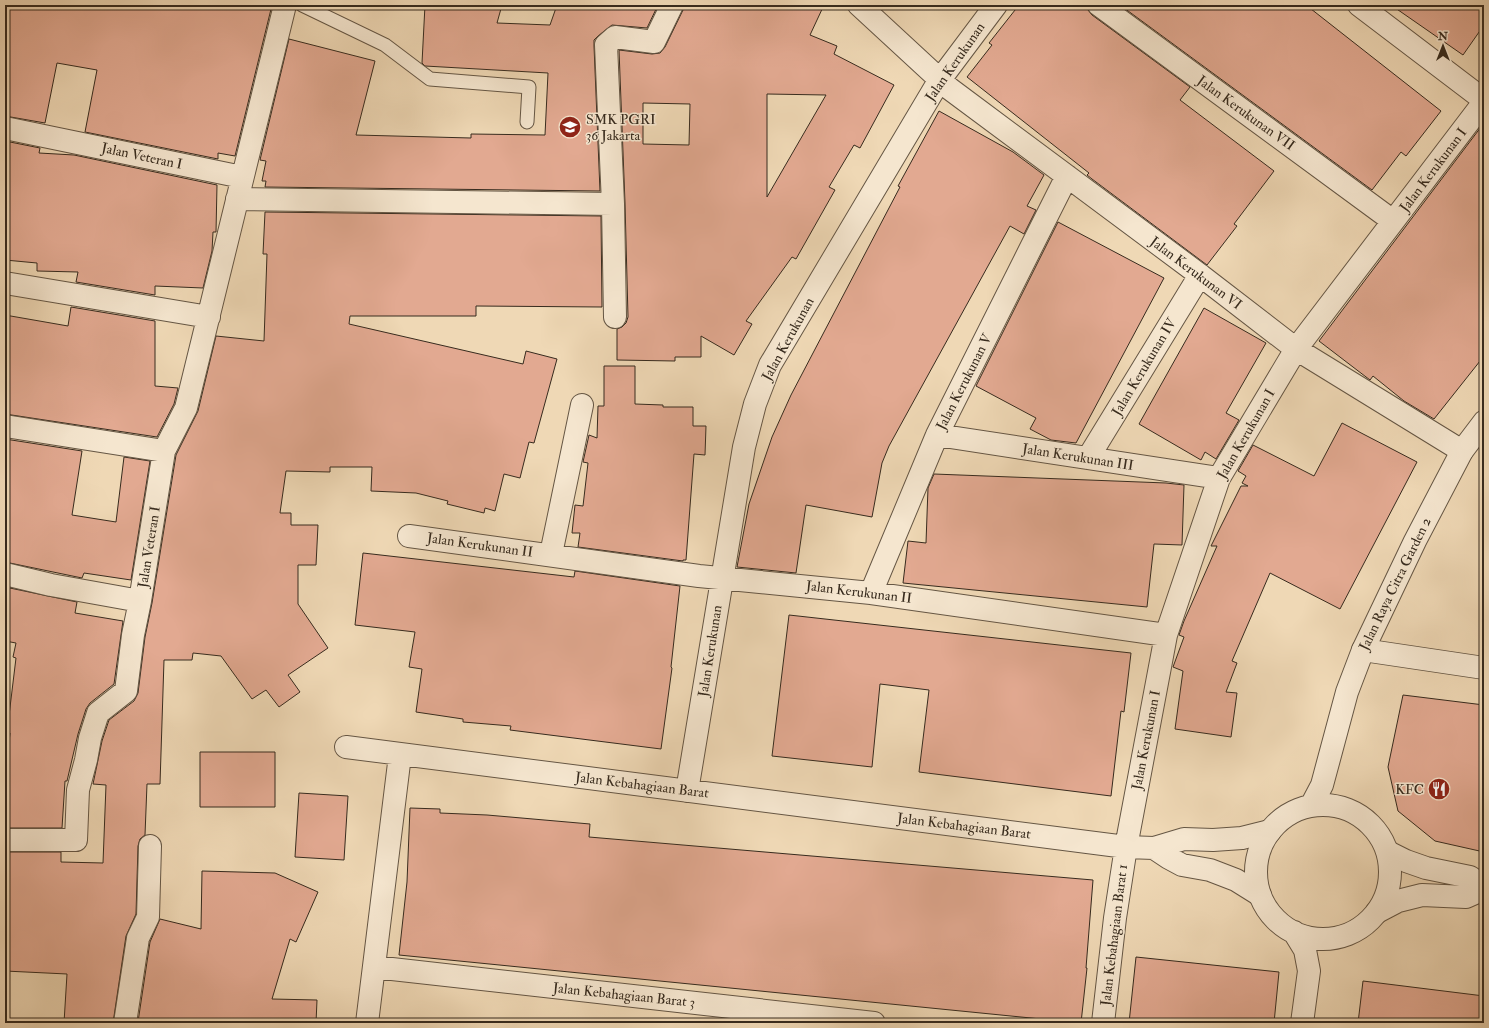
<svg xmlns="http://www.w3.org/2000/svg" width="1489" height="1028" font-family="'IM FELL Double Pica',serif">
  <rect width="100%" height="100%" fill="#efd8b5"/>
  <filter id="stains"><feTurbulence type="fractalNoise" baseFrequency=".005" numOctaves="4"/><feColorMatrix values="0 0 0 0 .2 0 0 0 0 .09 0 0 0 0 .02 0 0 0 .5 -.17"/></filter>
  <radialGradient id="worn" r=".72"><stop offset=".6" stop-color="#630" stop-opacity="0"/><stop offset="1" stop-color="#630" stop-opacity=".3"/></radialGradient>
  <!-- building -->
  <path fill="#e2a991" stroke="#372b1e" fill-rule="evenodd" d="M 5,5 L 272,5 L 235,156 L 218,153 L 218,159 L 85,132 L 97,70 L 57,63 L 45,123 L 5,116 Z
    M 425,5 L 502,5 L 497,23 L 550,25 L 557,5 L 658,5 L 647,28 L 612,25 L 598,36 L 594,40 L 594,46 L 600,191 L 265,187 L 266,181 L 262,181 L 266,161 L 260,160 L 289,39 L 375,61 L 356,135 L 471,138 L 471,134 L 545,135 L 548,73 L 425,66 L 422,63 Z
    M 684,5 L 824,5 L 810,35 L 837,46 L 834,54 L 894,85 L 860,148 L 854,145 L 829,187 L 835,190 L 796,259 L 792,257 L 746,321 L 752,324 L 734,355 L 701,336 L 701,357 L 675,357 L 675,361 L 617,360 L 617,329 L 622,327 L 626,323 L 628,317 L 625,203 L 619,50 L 652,54 L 660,53 L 665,47 L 683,10 ZM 767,94 L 826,95 L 767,197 ZM 643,103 L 690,104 L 689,145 L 643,144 Z
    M 1019,5 L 1087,5 L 1088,10 L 1092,15 L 1190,87 L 1180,100 L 1274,171 L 1234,224 L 1237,226 L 1207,265 L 1092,179 L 1087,175 L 1089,173 L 967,77 L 992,45 L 989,43 Z
    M 1120,5 L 1306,5 L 1441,111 L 1406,156 L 1401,152 L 1372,190 Z
    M 1391,5 L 1484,5 L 1484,25 L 1463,55 Z
    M 939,111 L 1013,152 L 1044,175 L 1027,206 L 1036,210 L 1024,234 L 1010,226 L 889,446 L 882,463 L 872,517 L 806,505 L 796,573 L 737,567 L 749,504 L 772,437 L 791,395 L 900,187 L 898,186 Z
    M 1484,123 L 1484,356 L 1434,419 L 1404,401 L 1373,376 L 1370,380 L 1319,341 Z
    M 5,141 L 40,148 L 39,153 L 74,155 L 217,185 L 216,232 L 213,232 L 212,251 L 203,288 L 155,286 L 155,295 L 76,282 L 78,272 L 37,271 L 37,263 L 5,260 Z
    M 265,212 L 601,216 L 602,307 L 476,306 L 476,316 L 350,316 L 349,324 L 523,364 L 526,351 L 557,359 L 534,443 L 529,442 L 520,478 L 504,474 L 495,511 L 485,508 L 484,513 L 447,504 L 448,501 L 416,493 L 371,491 L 372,467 L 330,467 L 330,472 L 286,471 L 280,513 L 291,513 L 291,525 L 318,525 L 316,565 L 298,565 L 298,604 L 328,648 L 288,675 L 300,692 L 279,707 L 266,690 L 252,699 L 221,656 L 193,653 L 192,660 L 164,660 L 160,784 L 147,784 L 145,835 L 140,839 L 138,846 L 136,914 L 126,936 L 113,1023 L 64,1023 L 67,974 L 5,971 L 5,852 L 61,852 L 61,862 L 103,863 L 106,785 L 93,784 L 102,741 L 109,720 L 134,701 L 138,693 L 145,637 L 152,603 L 176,455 L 198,411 L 216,336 L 264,341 L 267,254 L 263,254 Z
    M 1058,222 L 1164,278 L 1076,443 L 1051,440 L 1030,429 L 1036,418 L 976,386 Z
    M 71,307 L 155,321 L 155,386 L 178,388 L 174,404 L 157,437 L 5,414 L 5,315 L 68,326 Z
    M 1204,308 L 1266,343 L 1226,413 L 1239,420 L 1216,459 L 1205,452 L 1201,460 L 1139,424 Z
    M 604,366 L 635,366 L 635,404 L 663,405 L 663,407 L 693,407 L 693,426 L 706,426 L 705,455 L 694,454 L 686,560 L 683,560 L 683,561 L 578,547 L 580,533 L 572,533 L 575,505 L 583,506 L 588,463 L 583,462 L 589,435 L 597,438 L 598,406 L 604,406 Z
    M 1342,423 L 1417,462 L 1340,609 L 1270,573 L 1232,661 L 1237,663 L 1226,692 L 1237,693 L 1231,737 L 1175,729 L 1183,671 L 1173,667 L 1184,637 L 1179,635 L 1184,621 L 1217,546 L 1211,546 L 1241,486 L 1248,486 L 1242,483 L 1246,476 L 1238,471 L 1253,445 L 1314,476 Z
    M 5,439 L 82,451 L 72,515 L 116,522 L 124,457 L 150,461 L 131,580 L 84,573 L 82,578 L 5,562 Z
    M 934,474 L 1166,483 L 1184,485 L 1182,545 L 1154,544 L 1147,607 L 903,583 L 908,541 L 926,543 L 928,488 Z
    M 363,553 L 574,577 L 575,571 L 680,586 L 671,667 L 672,668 L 661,749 L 510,730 L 511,726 L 463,722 L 463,719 L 416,712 L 422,669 L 409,667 L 415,632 L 355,625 Z
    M 5,587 L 77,602 L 75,613 L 123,621 L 114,684 L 90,703 L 86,709 L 78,734 L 67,781 L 65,781 L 62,828 L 7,828 L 9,782 L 5,781 L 10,733 L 7,732 L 16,658 L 13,657 L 16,643 L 5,641 Z
    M 789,615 L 1131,653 L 1124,712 L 1121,711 L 1111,796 L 919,772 L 929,690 L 880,684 L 872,767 L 772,756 Z
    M 1403,695 L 1484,705 L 1484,852 L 1435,841 L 1398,811 L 1388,767 Z
    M 200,752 L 275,752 L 275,807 L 200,807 Z
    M 299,793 L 348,796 L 344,860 L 295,857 Z
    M 410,808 L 440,809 L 440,813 L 487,815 L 590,824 L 589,837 L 1093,880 L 1086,968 L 1087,968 L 1081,1023 L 399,955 L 407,882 Z
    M 202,871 L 275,873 L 318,892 L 296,942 L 290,939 L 272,999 L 317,1000 L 316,1023 L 138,1022 L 150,942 L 160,919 L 201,929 Z
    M 1136,957 L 1279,972 L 1274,1023 L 1129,1023 Z
    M 1363,981 L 1484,996 L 1484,1023 L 1358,1023 Z"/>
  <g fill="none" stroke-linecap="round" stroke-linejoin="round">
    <!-- service casing -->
    <g stroke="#655644" stroke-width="15">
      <path id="service" d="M 302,5 L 385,45 L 430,79 L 529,87 L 527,122"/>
    </g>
    <!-- minor casing -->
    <g stroke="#655644" stroke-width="24">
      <path id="minor" d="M 859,5 L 950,89 L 1200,275 L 1296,349 L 1462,451
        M 1099,5 L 1393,221
        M 1359,5 L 1484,100
        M 5,128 L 242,177
        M 237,199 L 613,204 L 615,317
        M 613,204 L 606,45 L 615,37 L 654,42 L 672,5
        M 5,283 L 209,317
        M 5,426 L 164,451
        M 937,435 L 1219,478
        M 1088,458 L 1200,275
        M 409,536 L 699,576 L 871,593 L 1166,635
        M 551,554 L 582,405
        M 5,574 L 51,585 L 140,601 L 164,451 L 186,408 L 285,5
        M 871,593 L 937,435 L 1067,176
        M 1363,650 L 1484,668
        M 346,747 L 1126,847 L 1154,848 L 1184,839 L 1213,840 L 1242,838 L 1270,831
        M 687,791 L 744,447 L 755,404 L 770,365 L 939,81 L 996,5
        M 5,840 L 76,840 L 78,790 L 86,760 L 90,738 L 98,713 L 126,691 L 133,635 L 140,601
        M 1154,848 L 1169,858 L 1182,865 L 1210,870 L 1236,880 L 1260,895
        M 1388,852 L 1406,861 L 1426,868 L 1470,877 L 1484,887
        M 1377,912 L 1398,901 L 1422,895 L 1466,897 L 1484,889
        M 374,967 L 874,1023
        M 125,1023 L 138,938 L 148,917 L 150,846
        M 367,1023 L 400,755
        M 1103,1023 L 1115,918 L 1126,847 L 1166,635 L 1219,478 L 1296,349 L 1484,102"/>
    </g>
    <!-- tertiary casing -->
    <g stroke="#655644" stroke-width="24">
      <path id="tertiary" d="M1256 872a67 67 0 1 1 134 0a67 67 0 1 1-134 0Z
        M 1311,806 L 1322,785 L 1347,692 L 1363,650 L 1415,541 L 1462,451 L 1484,422
        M 1294,932 L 1305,950 L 1309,971 L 1302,1023"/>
    </g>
    <!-- service -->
    <use href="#service" stroke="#f5e6cf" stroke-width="13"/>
    <!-- minor -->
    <use href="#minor" stroke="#f5e6cf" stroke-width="22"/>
    <!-- tertiary -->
    <use href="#tertiary" stroke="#f5e6cf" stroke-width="22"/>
  </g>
  <!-- icons -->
  <defs>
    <g id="school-disc" transform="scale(1.15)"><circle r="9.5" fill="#8f2418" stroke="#f5e6cf"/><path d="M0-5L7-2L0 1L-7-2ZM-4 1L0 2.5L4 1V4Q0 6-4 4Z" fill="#fff"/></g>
    <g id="restaurant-disc" transform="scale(1.15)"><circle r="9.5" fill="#8f2418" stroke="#f5e6cf"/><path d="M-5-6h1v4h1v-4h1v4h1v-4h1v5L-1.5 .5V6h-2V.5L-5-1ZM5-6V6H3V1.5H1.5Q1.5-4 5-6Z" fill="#fff"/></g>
  </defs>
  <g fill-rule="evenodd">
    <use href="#school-disc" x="570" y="127"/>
    <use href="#restaurant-disc" x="1439" y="789"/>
  </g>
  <g text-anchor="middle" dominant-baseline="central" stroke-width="3" stroke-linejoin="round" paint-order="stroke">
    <!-- street labels -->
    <g font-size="14" fill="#372b1e" stroke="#f5e6cf">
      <text transform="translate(955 62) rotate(-55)">Jalan Kerukunan</text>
      <text transform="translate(1246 113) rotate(36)">Jalan Kerukunan VII</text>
      <text transform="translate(142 156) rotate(12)">Jalan Veteran I</text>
      <text transform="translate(1433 170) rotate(-53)">Jalan Kerukunan I</text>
      <text transform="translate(1196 273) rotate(37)">Jalan Kerukunan VI</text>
      <text transform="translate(788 339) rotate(-61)">Jalan Kerukunan</text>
      <text transform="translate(1144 367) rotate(-59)">Jalan Kerukunan IV</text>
      <text transform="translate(964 382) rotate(-63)">Jalan Kerukunan V</text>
      <text transform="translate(1246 434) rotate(-60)">Jalan Kerukunan I</text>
      <text transform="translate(1078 457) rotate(9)">Jalan Kerukunan III</text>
      <text transform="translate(480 545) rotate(8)">Jalan Kerukunan II</text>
      <text transform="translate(149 547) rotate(-81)">Jalan Veteran I</text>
      <text transform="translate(1395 584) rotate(-64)">Jalan Raya Citra Garden 2</text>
      <text transform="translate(859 592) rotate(7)">Jalan Kerukunan II</text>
      <text transform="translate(710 651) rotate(-81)">Jalan Kerukunan</text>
      <text transform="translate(1146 740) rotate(-79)">Jalan Kerukunan I</text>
      <text transform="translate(642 785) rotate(7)">Jalan Kebahagiaan Barat</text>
      <text transform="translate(964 826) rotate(7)">Jalan Kebahagiaan Barat</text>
      <text transform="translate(1114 935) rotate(-83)">Jalan Kebahagiaan Barat 1</text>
      <text transform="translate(624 995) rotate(6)">Jalan Kebahagiaan Barat 3</text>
    </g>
    <!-- poi labels -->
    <g font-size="14" fill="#372b1e" stroke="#f5e6cf" text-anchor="start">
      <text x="586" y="119">SMK PGRI<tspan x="586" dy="16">36 Jakarta</tspan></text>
      <text x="1424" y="789" text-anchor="end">KFC</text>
    </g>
  </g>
  <!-- margin -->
  <rect width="1489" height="1028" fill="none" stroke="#efd8b5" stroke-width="20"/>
  <rect x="6" y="6" width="1477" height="1016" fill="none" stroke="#372b1e" stroke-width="2"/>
  <rect x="10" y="10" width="1469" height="1008" fill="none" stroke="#372b1e"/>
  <!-- north arrow -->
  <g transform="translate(1443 46)" stroke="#f5e6cf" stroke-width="3" paint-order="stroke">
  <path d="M0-3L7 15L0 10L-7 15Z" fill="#372b1e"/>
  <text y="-6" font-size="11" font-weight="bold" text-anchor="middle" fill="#372b1e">N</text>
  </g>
  <rect width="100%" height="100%" filter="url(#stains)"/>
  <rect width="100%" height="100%" fill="url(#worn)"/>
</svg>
